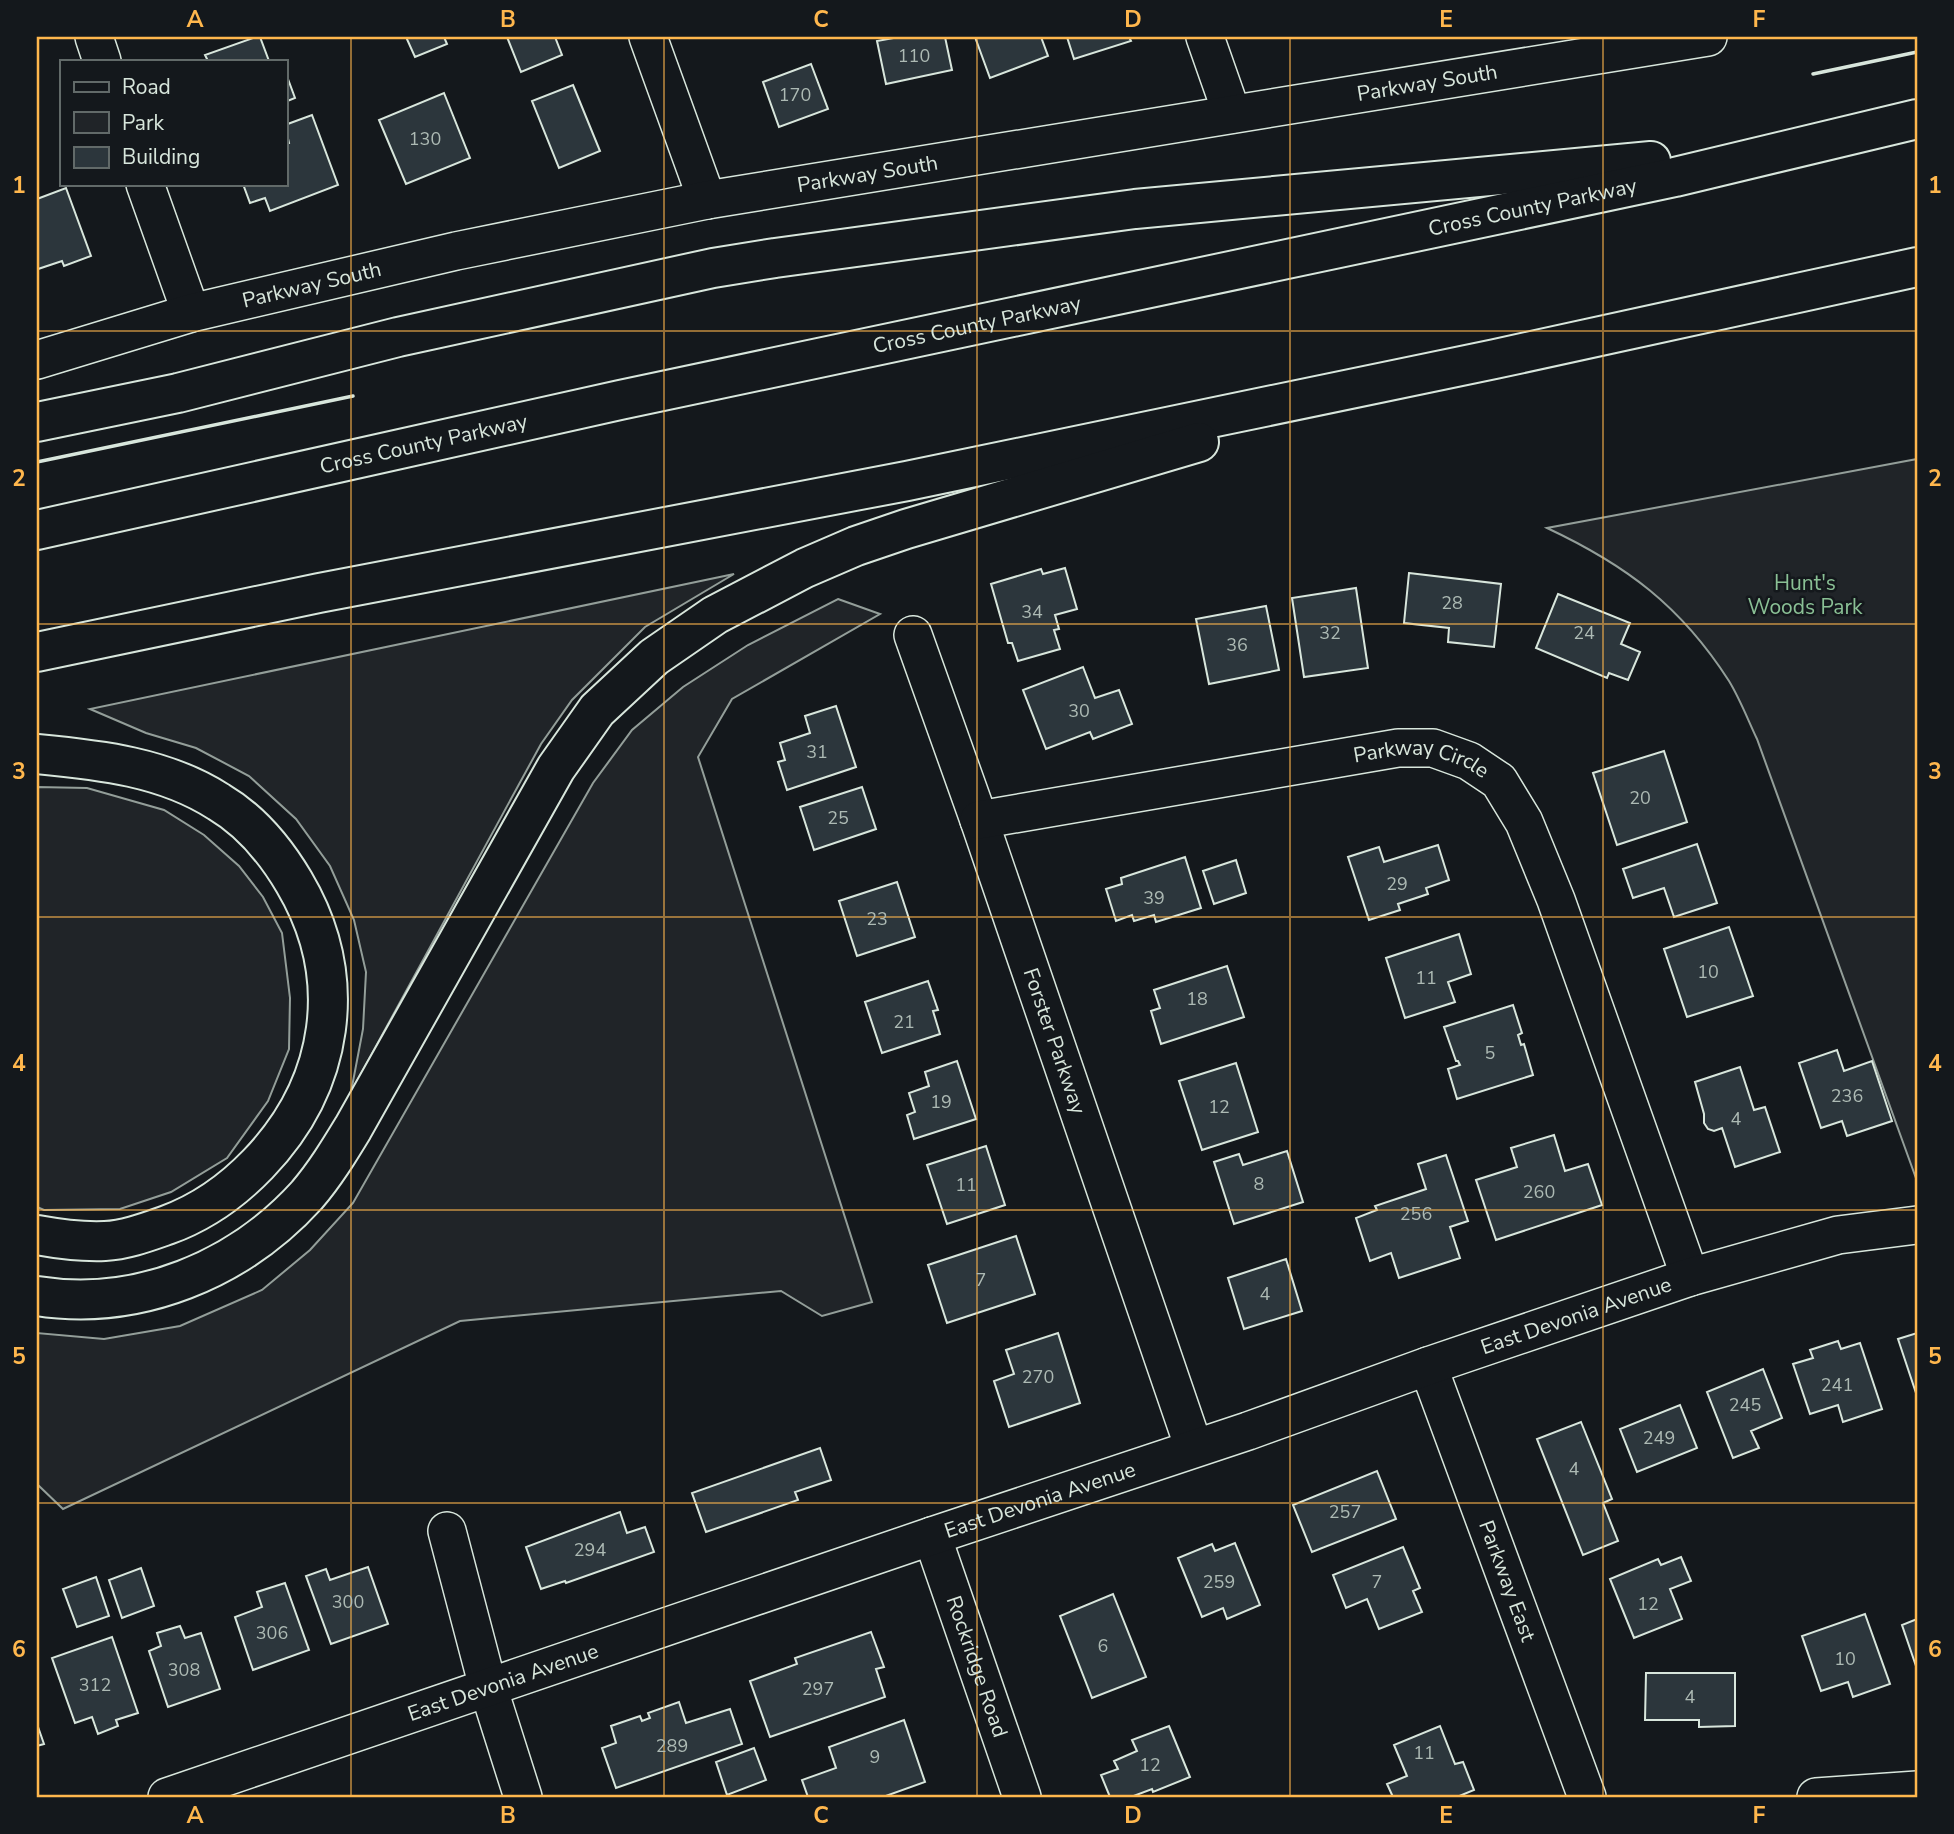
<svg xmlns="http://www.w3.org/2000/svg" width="1954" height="1834" font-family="'Nunito Sans',sans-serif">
  <rect width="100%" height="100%" fill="#14181c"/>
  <!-- green -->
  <path fill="#202428" stroke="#939e99" stroke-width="2" d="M 1917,459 L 1917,1181 L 1757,739 C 1748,720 1740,699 1729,681 C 1681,606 1626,565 1547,528 Z
    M 734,574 L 645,627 L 572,700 L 541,744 L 351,1092 L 363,1029 L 366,972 L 354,920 L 330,866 L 296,819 L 249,776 L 196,748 L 146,733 L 90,709 Z
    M 838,599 L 880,614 L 732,699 L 698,757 L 872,1302 L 822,1316 L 781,1291 L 460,1321 L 63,1509 L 37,1484 L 37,1333 L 104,1339 L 180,1326 L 262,1290 L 310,1250 L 353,1203 L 593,783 L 632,730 L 683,687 L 748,645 Z
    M 37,787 L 87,788 L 164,810 L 204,835 L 239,866 L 263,897 L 282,933 L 290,998 L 289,1049 L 268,1101 L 227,1158 L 171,1192 L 120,1209 L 44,1210 L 37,1207 Z"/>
  <!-- building -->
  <path fill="#2c363c" stroke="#d8e6dc" stroke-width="2" d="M 256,37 L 260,37 L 269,61 L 208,61 L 205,55 Z
    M 406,37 L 444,37 L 447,44 L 415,57 Z
    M 507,37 L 555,37 L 562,55 L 521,72 Z
    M 899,37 L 945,37 L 952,70 L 886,84 L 877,41 Z
    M 975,37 L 1041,37 L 1048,56 L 990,78 Z
    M 1067,37 L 1129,37 L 1131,41 L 1074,59 Z
    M 811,64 L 828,109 L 779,127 L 763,82 Z
    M 285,71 L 295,98 L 285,102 Z
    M 573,85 L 600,151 L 559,168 L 532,101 Z
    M 444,93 L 470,158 L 406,184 L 379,120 Z
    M 312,115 L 338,185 L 270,211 L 265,198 L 250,203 L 243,184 L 285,184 L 285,144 L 289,143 L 285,125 Z
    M 66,188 L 91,256 L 64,266 L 62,261 L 38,269 L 37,199 Z
    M 1065,568 L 1077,609 L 1055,615 L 1059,629 L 1054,630 L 1060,649 L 1018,661 L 1012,643 L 1008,643 L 991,584 L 1041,569 L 1043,574 Z
    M 1409,573 L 1501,584 L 1494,647 L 1448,642 L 1449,628 L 1404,623 Z
    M 1356,588 L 1368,668 L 1304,677 L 1292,598 Z
    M 1558,594 L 1630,623 L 1621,644 L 1640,652 L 1628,680 L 1609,673 L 1607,678 L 1536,648 Z
    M 1266,606 L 1279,670 L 1209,684 L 1196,619 Z
    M 1083,667 L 1095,698 L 1119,690 L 1132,724 L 1093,739 L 1090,732 L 1046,749 L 1023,690 Z
    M 836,706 L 856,767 L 787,790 L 778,762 L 785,760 L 780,743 L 810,733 L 805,716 Z
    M 1664,751 L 1687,822 L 1617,845 L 1593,773 Z
    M 862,787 L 876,829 L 814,850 L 800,807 Z
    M 1697,844 L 1717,903 L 1674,917 L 1664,888 L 1633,898 L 1623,869 Z
    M 1438,845 L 1449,880 L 1426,888 L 1428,894 L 1398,904 L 1400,910 L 1369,920 L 1348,857 L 1379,847 L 1384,862 Z
    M 1185,857 L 1201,908 L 1156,922 L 1154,915 L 1134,921 L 1132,915 L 1116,921 L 1106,889 L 1122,884 L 1121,878 Z
    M 1236,860 L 1246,893 L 1214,904 L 1203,871 Z
    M 897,882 L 915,937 L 857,956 L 839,901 Z
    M 1729,927 L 1753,996 L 1687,1017 L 1664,949 Z
    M 1459,934 L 1471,974 L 1448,982 L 1455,1002 L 1405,1018 L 1386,958 Z
    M 1227,966 L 1244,1017 L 1161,1044 L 1151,1011 L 1160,1008 L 1154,990 Z
    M 928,981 L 938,1010 L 933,1011 L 940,1034 L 882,1053 L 865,1002 Z
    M 1513,1005 L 1522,1033 L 1518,1035 L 1521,1045 L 1524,1044 L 1533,1075 L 1457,1099 L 1448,1069 L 1460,1065 L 1458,1061 L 1456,1061 L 1444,1027 Z
    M 1837,1050 L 1844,1071 L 1872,1061 L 1892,1121 L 1847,1136 L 1842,1121 L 1821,1128 L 1799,1063 Z
    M 957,1061 L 976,1119 L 914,1139 L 907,1115 L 915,1112 L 909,1093 L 929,1086 L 925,1072 Z
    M 1236,1063 L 1258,1132 L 1202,1150 L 1179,1081 Z
    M 1740,1067 L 1754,1110 L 1765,1107 L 1780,1152 L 1735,1167 L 1722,1128 L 1714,1131 L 1708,1129 L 1704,1123 L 1704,1114 L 1695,1082 Z
    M 1554,1135 L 1565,1171 L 1588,1164 L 1602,1205 L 1496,1240 L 1476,1180 L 1517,1167 L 1511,1148 Z
    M 986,1146 L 1005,1205 L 947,1224 L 927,1165 Z
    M 1287,1151 L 1303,1202 L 1234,1224 L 1214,1162 L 1239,1154 L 1243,1165 Z
    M 1446,1155 L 1468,1221 L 1450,1227 L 1460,1258 L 1399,1278 L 1391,1253 L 1370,1261 L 1356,1218 L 1377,1210 L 1375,1206 L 1426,1189 L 1418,1164 Z
    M 1016,1236 L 1035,1294 L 947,1323 L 928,1265 Z
    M 1286,1259 L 1302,1311 L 1244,1329 L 1228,1278 Z
    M 1058,1333 L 1080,1403 L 1009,1427 L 994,1381 L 1014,1374 L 1006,1350 Z
    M 1917,1333 L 1917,1393 L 1916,1393 L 1898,1339 Z
    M 1838,1341 L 1841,1349 L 1860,1343 L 1882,1409 L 1843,1422 L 1838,1405 L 1810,1414 L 1793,1364 L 1813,1358 L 1810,1350 Z
    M 1763,1369 L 1782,1418 L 1751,1431 L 1759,1448 L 1733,1458 L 1707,1392 Z
    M 1680,1405 L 1697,1448 L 1637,1472 L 1620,1429 Z
    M 1581,1422 L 1612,1499 L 1603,1503 L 1618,1541 L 1583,1555 L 1537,1439 Z
    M 820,1448 L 831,1480 L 795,1492 L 798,1500 L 706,1532 L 692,1493 Z
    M 1377,1471 L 1396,1519 L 1312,1552 L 1293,1505 Z
    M 620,1512 L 627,1533 L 645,1527 L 654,1552 L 566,1583 L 565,1581 L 541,1589 L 526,1547 Z
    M 1235,1543 L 1260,1605 L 1227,1619 L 1223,1608 L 1202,1617 L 1178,1558 L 1212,1544 L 1215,1551 Z
    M 1403,1547 L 1420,1588 L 1413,1591 L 1422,1612 L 1379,1629 L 1367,1599 L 1346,1608 L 1333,1575 Z
    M 1681,1557 L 1691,1581 L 1670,1589 L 1682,1619 L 1634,1638 L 1610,1579 L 1658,1559 L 1661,1565 Z
    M 368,1567 L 388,1624 L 331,1644 L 306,1576 L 326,1569 L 330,1580 Z
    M 141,1568 L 154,1606 L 122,1618 L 109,1580 Z
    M 96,1577 L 109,1616 L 77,1627 L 63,1589 Z
    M 285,1583 L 309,1650 L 253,1670 L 235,1617 L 262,1607 L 257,1592 Z
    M 1113,1594 L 1146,1677 L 1092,1698 L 1060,1616 Z
    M 1865,1614 L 1890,1684 L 1853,1697 L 1848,1682 L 1821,1691 L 1802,1636 Z
    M 1917,1619 L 1917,1669 L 1902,1625 Z
    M 180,1626 L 185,1638 L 201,1633 L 220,1689 L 168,1707 L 149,1651 L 161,1646 L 157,1633 Z
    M 871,1632 L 884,1667 L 876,1669 L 885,1697 L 770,1737 L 750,1681 L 797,1664 L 795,1658 Z
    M 112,1637 L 138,1713 L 116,1720 L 118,1726 L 98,1734 L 92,1717 L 75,1723 L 52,1658 Z
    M 1646,1673 L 1735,1673 L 1735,1726 L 1699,1727 L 1699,1720 L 1645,1720 Z
    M 679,1702 L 686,1723 L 730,1709 L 742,1744 L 616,1788 L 602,1748 L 616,1743 L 611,1726 L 640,1716 L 642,1721 L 650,1718 L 648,1713 Z
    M 904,1720 L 925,1782 L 883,1797 L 808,1797 L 802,1780 L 836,1768 L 829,1747 Z
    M 37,1724 L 44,1744 L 37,1746 Z
    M 1169,1726 L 1190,1777 L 1153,1792 L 1152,1789 L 1131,1797 L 1110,1797 L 1101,1775 L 1118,1769 L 1114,1761 L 1137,1751 L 1132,1740 Z
    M 1440,1726 L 1455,1764 L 1463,1762 L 1474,1790 L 1457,1797 L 1393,1797 L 1387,1784 L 1407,1776 L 1394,1745 Z
    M 754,1748 L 766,1780 L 727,1795 L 716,1762 Z"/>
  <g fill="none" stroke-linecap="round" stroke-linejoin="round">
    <!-- street casing -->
    <g stroke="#d8e6dc" stroke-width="40">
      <g id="street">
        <path d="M 94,37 L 102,61"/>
        <path d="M 648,37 L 707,200"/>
        <path d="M 1205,37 L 1232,114"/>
        <path d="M 145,184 L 191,313"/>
        <path id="s1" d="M 37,360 L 191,313 L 456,251 L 707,200 L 1708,37"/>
        <path id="s2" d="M 913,635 L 979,820 L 1194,1448"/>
        <path id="s3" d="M 979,820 L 1398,748 L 1433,748 L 1469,761 L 1499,781 L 1524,822 L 1556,900 L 1690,1277"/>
        <path id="s4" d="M 1428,1366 L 1587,1797"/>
        <path d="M 447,1531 L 488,1687 L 523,1797"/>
        <path id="s5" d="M 932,1536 L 1022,1797"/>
        <path id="s6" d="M 167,1797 L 932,1536 L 1248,1431 L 1428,1366 L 1690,1277 L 1838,1235 L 1917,1225"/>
        <path d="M 1816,1797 L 1917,1790"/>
      </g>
    </g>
    <!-- highway casing -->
    <g stroke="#d8e6dc" stroke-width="42">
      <g id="highway">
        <path d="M 37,422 L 178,393 L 398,337 L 713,268 L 775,258 L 1135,209 L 1651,161"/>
        <path id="s7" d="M 37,530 L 620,400 L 1675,177 L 1917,119"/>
        <path d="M 37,652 L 319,593 L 907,481 L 1495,359 L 1917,267"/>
        <path d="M 37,754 C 100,760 165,767 219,802 C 251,821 275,850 294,882 C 351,978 334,1085 258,1164 C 232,1191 203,1212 167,1225 C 147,1232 126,1240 105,1241 C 82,1242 59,1239 37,1235"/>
        <path d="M 37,1296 C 138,1312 239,1270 307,1195 C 325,1174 339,1151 353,1128 L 556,768 L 597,710 L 654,657 L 715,615 L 805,568 L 856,546 L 906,529 L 1199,442"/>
      </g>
    </g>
    <!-- street -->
    <use href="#street" stroke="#14181c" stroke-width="37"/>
    <!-- highway -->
    <use href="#highway" stroke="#14181c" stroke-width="38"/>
    <!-- wall -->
    <path stroke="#d8e6dc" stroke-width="3.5" d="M 1813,74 L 1917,52
      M 37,462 L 353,396"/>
  </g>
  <!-- grid -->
  <path fill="none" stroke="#ffb74d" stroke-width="2" stroke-opacity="0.55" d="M 351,37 L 351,1797M 664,37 L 664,1797M 977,37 L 977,1797M 1290,37 L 1290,1797M 1603,37 L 1603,1797M 37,331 L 1917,331M 37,624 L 1917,624M 37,917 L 1917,917M 37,1210 L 1917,1210M 37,1503 L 1917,1503"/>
  <g text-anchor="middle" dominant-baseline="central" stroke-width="5" stroke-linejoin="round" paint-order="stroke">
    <!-- number labels -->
    <g font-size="18" fill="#adbab4">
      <text x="914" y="56">110</text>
      <text x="795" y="95">170</text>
      <text x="425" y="139">130</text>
      <text x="1452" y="603">28</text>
      <text x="1032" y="612">34</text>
      <text x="1330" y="633">32</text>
      <text x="1584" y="633">24</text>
      <text x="1237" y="645">36</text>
      <text x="1079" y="711">30</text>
      <text x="817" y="752">31</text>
      <text x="1640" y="798">20</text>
      <text x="838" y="818">25</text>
      <text x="1397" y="884">29</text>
      <text x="1154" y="898">39</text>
      <text x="877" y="919">23</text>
      <text x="1708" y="972">10</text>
      <text x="1426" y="978">11</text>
      <text x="1197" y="999">18</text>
      <text x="904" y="1022">21</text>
      <text x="1490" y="1053">5</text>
      <text x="1847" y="1096">236</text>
      <text x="941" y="1102">19</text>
      <text x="1219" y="1107">12</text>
      <text x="1736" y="1119">4</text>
      <text x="1259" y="1184">8</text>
      <text x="966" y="1185">11</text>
      <text x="1539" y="1192">260</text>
      <text x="1416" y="1214">256</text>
      <text x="981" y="1280">7</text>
      <text x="1265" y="1294">4</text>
      <text x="1038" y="1377">270</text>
      <text x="1837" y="1385">241</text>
      <text x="1745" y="1405">245</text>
      <text x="1659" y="1438">249</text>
      <text x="1574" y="1469">4</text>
      <text x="1345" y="1512">257</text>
      <text x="590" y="1550">294</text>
      <text x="1219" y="1582">259</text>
      <text x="1377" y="1582">7</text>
      <text x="348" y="1602">300</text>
      <text x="1648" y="1604">12</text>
      <text x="272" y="1633">306</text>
      <text x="1103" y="1646">6</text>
      <text x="1845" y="1659">10</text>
      <text x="184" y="1670">308</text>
      <text x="95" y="1685">312</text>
      <text x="818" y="1689">297</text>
      <text x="1690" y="1697">4</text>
      <text x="672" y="1746">289</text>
      <text x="1424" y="1753">11</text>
      <text x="875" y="1757">9</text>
      <text x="1150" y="1765">12</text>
    </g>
    <!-- street labels -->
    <g font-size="21" fill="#d8e6dc" stroke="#14181c">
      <text stroke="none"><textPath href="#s1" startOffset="1419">Parkway South</textPath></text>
      <text stroke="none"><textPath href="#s1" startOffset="852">Parkway South</textPath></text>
      <text stroke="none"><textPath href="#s7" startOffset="1530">Cross County Parkway</textPath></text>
      <text stroke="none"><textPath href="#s1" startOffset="285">Parkway South</textPath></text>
      <text stroke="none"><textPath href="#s7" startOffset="962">Cross County Parkway</textPath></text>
      <text stroke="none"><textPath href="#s7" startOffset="396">Cross County Parkway</textPath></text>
      <text stroke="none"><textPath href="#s3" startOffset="450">Parkway Circle</textPath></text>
      <text stroke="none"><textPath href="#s2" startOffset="430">Forster Parkway</textPath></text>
      <text stroke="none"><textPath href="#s6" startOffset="1489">East Devonia Avenue</textPath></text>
      <text stroke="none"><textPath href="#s6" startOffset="922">East Devonia Avenue</textPath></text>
      <text stroke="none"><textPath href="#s4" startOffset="229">Parkway East</textPath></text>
      <text stroke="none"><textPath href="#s5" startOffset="138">Rockridge Road</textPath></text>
      <text stroke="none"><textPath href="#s6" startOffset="355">East Devonia Avenue</textPath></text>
    </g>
    <!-- park labels -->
    <g font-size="21" fill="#8ac095" stroke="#14181c">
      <text x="1805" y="583">Hunt's<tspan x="1805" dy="24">Woods Park</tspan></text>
    </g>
  </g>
  <!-- border -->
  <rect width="1954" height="1834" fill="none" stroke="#14181c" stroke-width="77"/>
  <!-- legend -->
  <rect x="60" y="60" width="228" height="126" fill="#14181c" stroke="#626a69" stroke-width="2"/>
  <rect x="74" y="82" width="35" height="10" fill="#14181c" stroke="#626a69" stroke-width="2"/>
  <text x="122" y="94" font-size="21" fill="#d8e6dc">Road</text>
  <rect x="74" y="112" width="35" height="21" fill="#202428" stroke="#626a69" stroke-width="2"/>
  <text x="122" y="130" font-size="21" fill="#d8e6dc">Park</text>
  <rect x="74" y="147" width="35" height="21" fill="#2c363c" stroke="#626a69" stroke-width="2"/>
  <text x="122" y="164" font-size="21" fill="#d8e6dc">Building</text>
  <rect x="38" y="38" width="1878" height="1758" fill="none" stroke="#ffb74d" stroke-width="2.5"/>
  <g font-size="23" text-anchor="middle" font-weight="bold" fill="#ffb74d">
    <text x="195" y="27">A</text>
    <text x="508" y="27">B</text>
    <text x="821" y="27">C</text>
    <text x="1133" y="27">D</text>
    <text x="1446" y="27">E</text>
    <text x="1759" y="27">F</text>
    <text x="19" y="193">1</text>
    <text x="1935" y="193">1</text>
    <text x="19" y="486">2</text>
    <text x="1935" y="486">2</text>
    <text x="19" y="779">3</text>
    <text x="1935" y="779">3</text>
    <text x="19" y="1071">4</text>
    <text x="1935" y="1071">4</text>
    <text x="19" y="1364">5</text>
    <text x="1935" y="1364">5</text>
    <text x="19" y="1657">6</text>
    <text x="1935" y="1657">6</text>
    <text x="195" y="1823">A</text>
    <text x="508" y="1823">B</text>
    <text x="821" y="1823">C</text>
    <text x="1133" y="1823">D</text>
    <text x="1446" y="1823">E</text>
    <text x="1759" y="1823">F</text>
  </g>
</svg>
